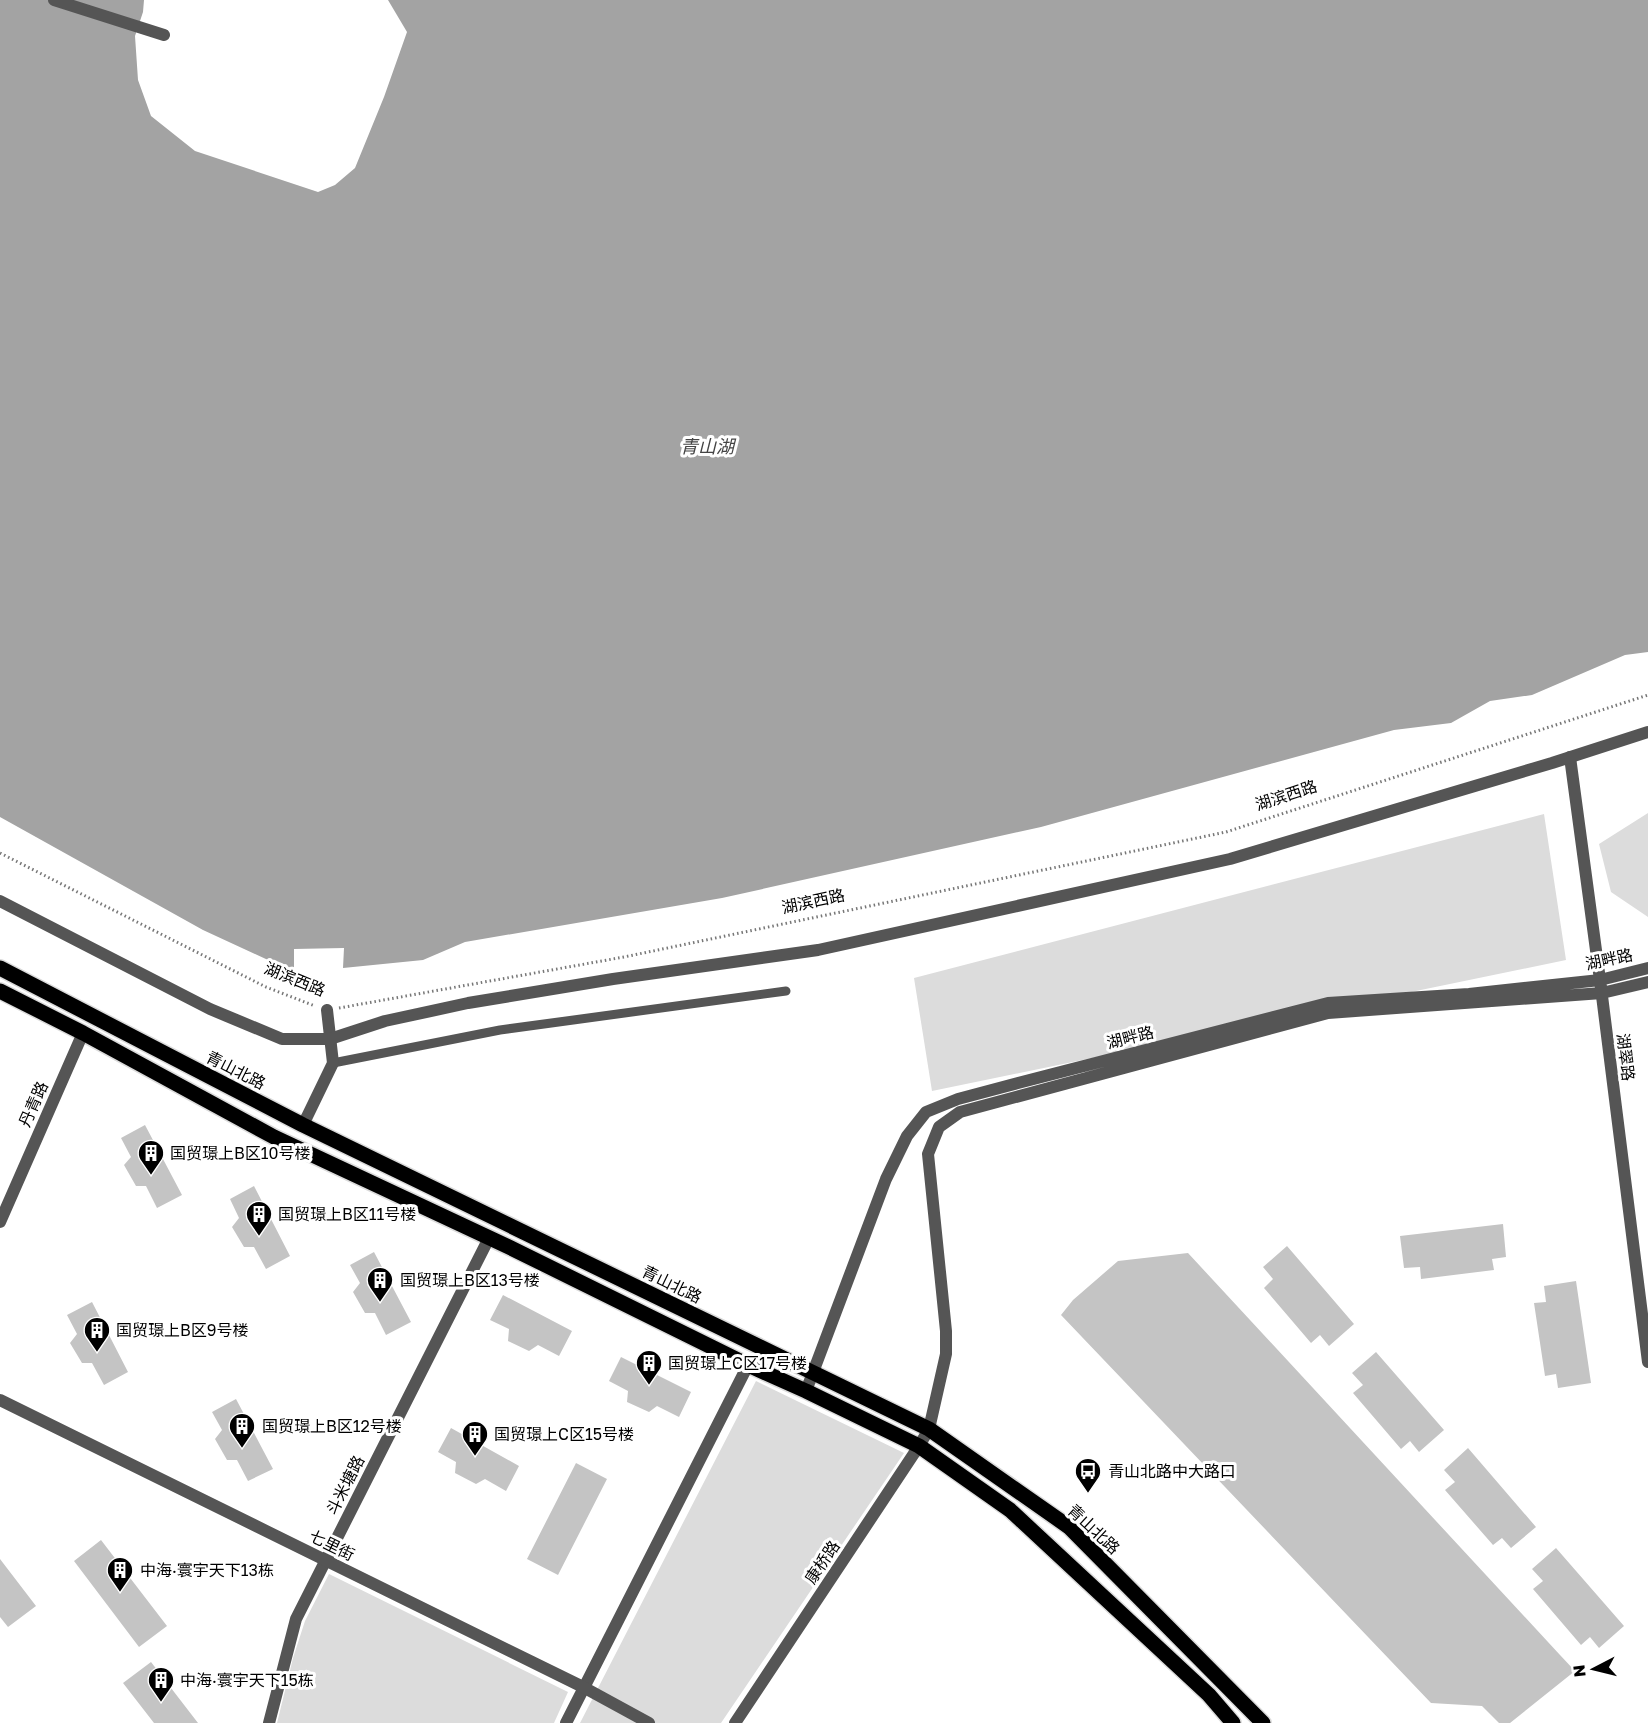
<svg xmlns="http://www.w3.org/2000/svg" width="1648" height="1723" font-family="'Golos Text','Noto Sans SC',sans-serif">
  <rect width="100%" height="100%" fill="#fff"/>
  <!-- green -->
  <path fill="#dcdcdc" d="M 1648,813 L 1648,917 L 1611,892 L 1599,844 Z
    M 1544,814 L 1566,960 L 932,1091 L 914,978 Z
    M 756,1381 L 904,1453 L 721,1723 L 580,1723 Z
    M 329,1574 L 568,1692 L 554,1723 L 277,1723 L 293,1658 L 305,1621 Z"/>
  <!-- water -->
  <path fill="#a3a3a3" d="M 0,0 L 144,0 L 143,12 L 135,36 L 138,80 L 151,116 L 195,151 L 318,192 L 335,185 L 355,168 L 384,97 L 407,32 L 388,0 L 1648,0 L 1648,652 L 1625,655 L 1532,695 L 1490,701 L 1451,723 L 1394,730 L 1041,827 L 722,898 L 465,942 L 423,960 L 343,968 L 344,948 L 294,949 L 294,972 L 203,930 L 0,817 Z"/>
  <!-- building -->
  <path fill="#c4c4c4" d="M 145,1125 L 182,1195 L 157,1208 L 146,1186 L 136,1186 L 124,1165 L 131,1157 L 121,1138 Z
    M 254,1186 L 290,1256 L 266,1269 L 254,1247 L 244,1247 L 232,1227 L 239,1218 L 230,1199 Z
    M 1503,1224 L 1506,1257 L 1492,1259 L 1494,1270 L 1421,1279 L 1420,1267 L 1404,1268 L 1400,1236 Z
    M 1287,1246 L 1354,1324 L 1329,1346 L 1320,1335 L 1311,1343 L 1264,1288 L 1273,1279 L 1263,1267 Z
    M 374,1252 L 411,1322 L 386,1335 L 375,1313 L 365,1313 L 353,1292 L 360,1283 L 350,1265 Z
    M 1188,1253 L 1560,1655 L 1575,1671 L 1510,1723 L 1499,1723 L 1482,1706 L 1431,1703 L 1061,1315 L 1073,1300 L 1118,1261 Z
    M 1576,1281 L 1591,1383 L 1558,1388 L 1556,1374 L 1545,1376 L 1534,1303 L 1546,1302 L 1544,1286 Z
    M 503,1295 L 572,1331 L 559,1356 L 538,1345 L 529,1351 L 508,1341 L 509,1329 L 490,1320 Z
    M 92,1302 L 128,1372 L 104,1385 L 92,1363 L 82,1363 L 70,1343 L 77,1334 L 67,1315 Z
    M 1376,1352 L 1444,1430 L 1419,1452 L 1410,1441 L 1401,1449 L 1353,1393 L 1363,1385 L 1352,1373 Z
    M 621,1357 L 691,1392 L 679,1417 L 657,1406 L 649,1412 L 627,1402 L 628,1391 L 609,1381 Z
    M 236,1399 L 273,1469 L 248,1481 L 237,1460 L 227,1460 L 215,1439 L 222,1430 L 212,1412 Z
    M 451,1428 L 519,1466 L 506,1491 L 485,1479 L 476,1484 L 455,1473 L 456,1462 L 438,1452 Z
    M 1468,1448 L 1536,1527 L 1511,1548 L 1502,1538 L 1493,1545 L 1445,1490 L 1455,1482 L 1444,1470 Z
    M 576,1463 L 607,1479 L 558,1575 L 527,1559 Z
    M 101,1540 L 167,1626 L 139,1647 L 74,1561 Z
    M 1556,1548 L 1624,1626 L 1599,1648 L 1590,1637 L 1581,1645 L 1533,1589 L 1543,1581 L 1532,1569 Z
    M 0,1559 L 36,1606 L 8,1627 L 0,1617 Z
    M 151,1662 L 198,1723 L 154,1723 L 123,1683 Z"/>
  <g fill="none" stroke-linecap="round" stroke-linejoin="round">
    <!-- primary casing -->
    <g stroke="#dbdbdb" stroke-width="18">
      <path id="primary" d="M 0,968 L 303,1125 L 929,1429 L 1069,1527 L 1263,1723
        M 0,991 L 83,1033 L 274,1137 L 511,1248 L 748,1365 L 806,1391 L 919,1446 L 1010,1510 L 1209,1695 L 1233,1723"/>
    </g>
    <!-- path -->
    <path stroke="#777" stroke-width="3" stroke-dasharray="1.5 3" stroke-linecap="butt" d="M 0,853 L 266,987 L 315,1006
      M 339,1008 L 624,957 L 1226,832 L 1648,695"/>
    <!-- service -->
    <path stroke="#555" stroke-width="9" d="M 333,1063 L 500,1030 L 786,991"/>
    <!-- minor -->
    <path stroke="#555" stroke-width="12" d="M 54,0 L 164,35
      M 1570,757 L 1600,980 L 1648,1362
      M 303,1125 L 333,1063 L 327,1010
      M 0,1222 L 83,1033
      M 806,1391 L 886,1179 L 907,1136 L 926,1112 L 958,1099 L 1018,1083 L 1328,1003 L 1469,994 L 1600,980 L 1648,968
      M 269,1723 L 296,1619 L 489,1238
      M 566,1723 L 748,1365
      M 735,1723 L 919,1446 L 929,1429 L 946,1354 L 946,1331 L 928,1154 L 939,1127 L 960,1112 L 1328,1013 L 1602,993 L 1648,982"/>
    <!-- tertiary -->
    <path stroke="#555" stroke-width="12" d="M 0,901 L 210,1009 L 282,1039 L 330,1039 L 385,1021 L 468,1003 L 613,979 L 818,950 L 1230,859 L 1552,763 L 1648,732
      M 0,1400 L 583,1687 L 649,1723"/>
    <!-- primary -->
    <use href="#primary" stroke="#000" stroke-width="15"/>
  </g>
  <!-- icons -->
  <defs>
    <g id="building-pin" transform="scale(1.35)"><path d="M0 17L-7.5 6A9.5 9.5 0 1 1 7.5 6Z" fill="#000" stroke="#fff"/><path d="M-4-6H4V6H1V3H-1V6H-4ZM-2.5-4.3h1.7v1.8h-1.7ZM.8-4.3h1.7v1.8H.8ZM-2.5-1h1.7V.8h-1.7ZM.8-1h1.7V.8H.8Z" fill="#fff"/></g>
    <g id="bus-pin" transform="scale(1.35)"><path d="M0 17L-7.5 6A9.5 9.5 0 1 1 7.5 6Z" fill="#000" stroke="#fff"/><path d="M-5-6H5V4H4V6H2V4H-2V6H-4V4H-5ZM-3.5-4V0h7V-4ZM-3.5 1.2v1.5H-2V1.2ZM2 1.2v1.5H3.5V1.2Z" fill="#fff"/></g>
  </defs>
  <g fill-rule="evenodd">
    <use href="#building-pin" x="151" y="1153"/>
    <use href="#building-pin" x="259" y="1214"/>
    <use href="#building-pin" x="380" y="1280"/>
    <use href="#building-pin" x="97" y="1330"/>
    <use href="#building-pin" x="649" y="1363"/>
    <use href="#building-pin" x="242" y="1426"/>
    <use href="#building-pin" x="475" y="1434"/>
    <use href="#bus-pin" x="1088" y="1471"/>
    <use href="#building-pin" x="120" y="1570"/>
    <use href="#building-pin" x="161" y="1680"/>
  </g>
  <g text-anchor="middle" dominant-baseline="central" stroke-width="6" stroke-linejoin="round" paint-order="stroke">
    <!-- street labels -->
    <g font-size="16" fill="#000" stroke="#fff">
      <text transform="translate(1286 795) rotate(-18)">湖滨西路</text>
      <text transform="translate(813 901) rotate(-12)">湖滨西路</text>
      <text transform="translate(1609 959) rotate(-12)">湖畔路</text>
      <text transform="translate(295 979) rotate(22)">湖滨西路</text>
      <text transform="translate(1130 1037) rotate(-14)">湖畔路</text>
      <text transform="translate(1626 1057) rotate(83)">湖翠路</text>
      <text transform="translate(236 1070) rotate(27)">青山北路</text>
      <text transform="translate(33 1104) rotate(-66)">丹青路</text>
      <text transform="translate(672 1284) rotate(26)">青山北路</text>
      <text transform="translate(345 1485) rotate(-63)">斗米塘路</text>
      <text transform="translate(1094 1529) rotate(43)">青山北路</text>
      <text transform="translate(332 1545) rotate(26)">七里街</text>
      <text transform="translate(822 1562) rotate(-56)">康桥路</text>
    </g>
    <!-- poi labels -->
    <g font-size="16" fill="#000" stroke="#fff" text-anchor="start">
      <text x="170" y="1153">国贸璟上B区10号楼</text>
      <text x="278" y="1214">国贸璟上B区11号楼</text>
      <text x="400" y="1280">国贸璟上B区13号楼</text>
      <text x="116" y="1330">国贸璟上B区9号楼</text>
      <text x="668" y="1363">国贸璟上C区17号楼</text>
      <text x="262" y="1426">国贸璟上B区12号楼</text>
      <text x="494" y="1434">国贸璟上C区15号楼</text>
      <text x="1108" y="1471">青山北路中大路口</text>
      <text x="140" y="1570">中海·寰宇天下13栋</text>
      <text x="180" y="1680">中海·寰宇天下15栋</text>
    </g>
    <!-- water labels -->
    <g font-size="18" font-style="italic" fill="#444" stroke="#fff">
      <text x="707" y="446">青山湖</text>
    </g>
  </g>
  <!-- north arrow -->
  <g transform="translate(1594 1669) rotate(263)" stroke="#ffffff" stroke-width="4.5" paint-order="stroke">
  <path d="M0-4.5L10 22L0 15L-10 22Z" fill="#000000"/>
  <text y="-9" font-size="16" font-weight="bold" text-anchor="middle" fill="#000000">N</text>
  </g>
</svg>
